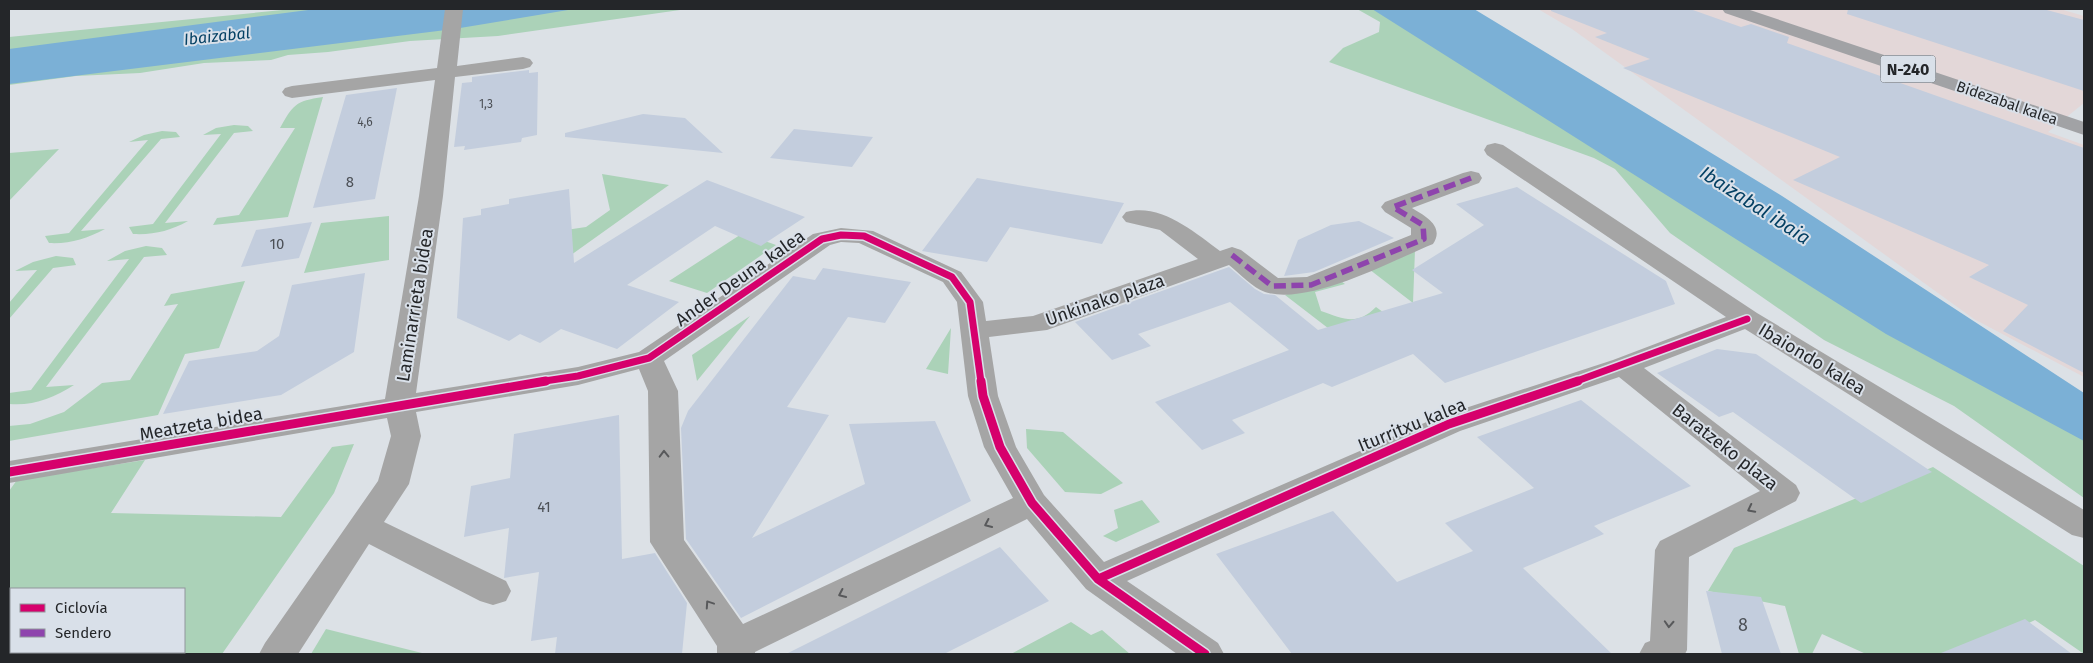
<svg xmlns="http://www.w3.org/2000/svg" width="2093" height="663" font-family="'Fira Sans',sans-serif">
  <rect width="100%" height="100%" fill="#dce1e6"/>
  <!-- industrial -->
  <path fill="#e3d7d8" d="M 1538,9 L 2060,9 L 2084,16 L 2084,103 L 2048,132 L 2084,145 L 2084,377 L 1974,319 L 1572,29 Z"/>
  <!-- green -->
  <path fill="#abd2b8" d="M 293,9 L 687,9 L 498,36 L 410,41 L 328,52 L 288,55 L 271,60 L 204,63 L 140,73 L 76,76 L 9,85 L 9,37 Z
    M 1357,9 L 1434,9 L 2084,440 L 2084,498 L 1954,406 L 1824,340 L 1670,233 L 1615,169 L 1594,158 L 1329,62 L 1343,48 L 1379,32 L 1380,22 Z
    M 323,97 L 288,217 L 213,225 L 217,218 L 239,215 L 295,128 L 280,128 C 293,105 295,101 323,97 Z
    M 234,125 L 248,126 L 253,131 L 234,133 L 165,223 L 188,221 C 170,231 154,235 133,234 L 129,227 L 153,224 L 221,134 L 203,135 L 216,128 Z
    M 162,131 L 176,132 L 180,137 L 161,139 L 81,231 L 105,229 C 86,239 70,244 49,243 L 45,236 L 69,233 L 148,140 L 129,142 L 144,135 Z
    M 59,149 L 9,201 L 9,153 Z
    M 602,174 L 669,185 L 571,255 L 559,231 L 586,227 L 610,210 Z
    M 389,216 L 389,260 L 304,273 L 321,223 Z
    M 743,233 L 776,245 L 707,293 L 669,281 Z
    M 146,246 L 162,248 L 167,255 L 144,257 L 46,387 L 74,385 C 53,398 34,406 9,404 L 9,393 L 31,390 L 129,259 L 107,261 L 125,251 Z
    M 1415,250 L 1413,303 L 1365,266 Z
    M 56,256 L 73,258 L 76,265 L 53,268 L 9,319 L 9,303 L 37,270 L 15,271 L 33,262 Z
    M 1334,276 L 1345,284 L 1315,292 L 1321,311 C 1344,319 1357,326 1376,307 L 1387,315 L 1337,335 L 1285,295 Z
    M 245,281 L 219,348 L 185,354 L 158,415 L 9,441 L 9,426 L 30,424 L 64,412 L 102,383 L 130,380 L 178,304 L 164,306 L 171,294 Z
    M 750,316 L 697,381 L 692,355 Z
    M 951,328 L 948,374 L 926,369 Z
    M 1026,429 L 1063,432 L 1123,483 L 1101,494 L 1065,492 L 1027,448 Z
    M 354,444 L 334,493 L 222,654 L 167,654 L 167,652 L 184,652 L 184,589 L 11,589 L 11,630 L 9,630 L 9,491 L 17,480 L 145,460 L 111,513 L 281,517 L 332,447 Z
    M 1933,467 L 2084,566 L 2084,654 L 2035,620 L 1981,646 L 1991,654 L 1866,654 L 1822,634 L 1812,654 L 1799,654 L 1785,606 L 1708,591 L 1734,548 Z
    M 1142,500 L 1160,522 L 1116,542 L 1103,536 L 1118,528 L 1114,510 Z
    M 1071,622 L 1091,635 L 1102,630 L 1130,654 L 1011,654 Z
    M 326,629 L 426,654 L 311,654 Z"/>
  <!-- water -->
  <path fill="#7bb0d6" d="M 316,9 L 574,9 L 454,29 L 9,84 L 9,49 Z
    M 1372,9 L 1474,9 L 1782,196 L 2084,393 L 2084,441 L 1886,334 Z"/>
  <!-- building -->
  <path fill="#c3cddd" d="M 1551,9 L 1690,9 L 1741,27 L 1751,24 L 1789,37 L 1787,43 L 2084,148 L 2084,373 L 2003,331 L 2028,305 L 1969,277 L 1989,265 L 1793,180 L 1840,157 L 1623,68 L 1650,59 L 1595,37 L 1607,33 L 1551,11 Z
    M 1848,9 L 2043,9 L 2084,20 L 2084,91 L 1847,14 Z
    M 529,70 L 529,73 L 538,72 L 537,135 L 522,138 L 521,142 L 464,150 L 465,146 L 454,147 L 462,83 L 472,82 L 472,77 Z
    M 397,88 L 375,199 L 313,208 L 346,95 Z
    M 643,114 L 685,118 L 723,153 L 565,137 L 565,133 Z
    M 794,129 L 873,137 L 852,167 L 770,158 Z
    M 977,178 L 1124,203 L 1102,244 L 1010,227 L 987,262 L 922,251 Z
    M 707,180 L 805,217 L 761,246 L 715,226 L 627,285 L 679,302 L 617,349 L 561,329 L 540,343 L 520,334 L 509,341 L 457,318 L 463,218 L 481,215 L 481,209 L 509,204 L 509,199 L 569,189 L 574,263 Z
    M 1517,187 L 1666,281 L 1675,304 L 1445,383 L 1413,354 L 1332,387 L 1323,383 L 1232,420 L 1245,433 L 1202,450 L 1155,402 L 1289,350 L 1230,302 L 1138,334 L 1151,346 L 1112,360 L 1075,322 L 1229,267 L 1255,289 L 1264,294 L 1275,295 L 1318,330 L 1443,293 L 1412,270 L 1484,225 L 1456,204 Z
    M 1359,221 L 1394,238 L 1314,272 L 1284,276 L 1298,240 L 1331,225 Z
    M 312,222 L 299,258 L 241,267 L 256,230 Z
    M 823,268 L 911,282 L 885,323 L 848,317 L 787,407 L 829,415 L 752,538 L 865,484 L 849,424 L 935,421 L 971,501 L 741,618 L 686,539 L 681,428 L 688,411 L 793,276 L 815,280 Z
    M 365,273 L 354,352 L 281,395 L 163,414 L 189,361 L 257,351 L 279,336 L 292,285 Z
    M 1717,349 L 1756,354 L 1932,472 L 1861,503 L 1733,412 L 1719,417 L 1657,373 Z
    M 1581,400 L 1691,486 L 1594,526 L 1604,534 L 1523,568 L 1612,654 L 1292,654 L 1216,554 L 1333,511 L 1397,582 L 1473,551 L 1445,523 L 1534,488 L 1477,437 Z
    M 619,415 L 622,559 L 655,553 L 687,603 L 682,654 L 555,654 L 557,637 L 531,641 L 539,572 L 504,578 L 509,528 L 464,537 L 471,486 L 510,478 L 514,434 Z
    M 1000,547 L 1049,601 L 944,654 L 786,654 Z
    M 1706,591 L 1761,597 L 1781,654 L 1722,654 Z
    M 2025,619 L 2072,654 L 1941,654 L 1941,653 Z"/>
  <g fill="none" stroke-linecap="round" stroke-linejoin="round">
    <!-- minor -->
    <path fill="#a5a5a5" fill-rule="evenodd" d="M 445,9 L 463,9 L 457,66 L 523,57 L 530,59 L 533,63 L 530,67 L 523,69 L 455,77 L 443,196 L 416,393 L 578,367 L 639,352 L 813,234 L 841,228 L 873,231 L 961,272 L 983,302 L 986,321 L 1033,316 L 1198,259 L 1160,230 L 1126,222 L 1122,217 L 1126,212 C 1161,203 1194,232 1220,251 L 1232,247 L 1241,250 L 1278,278 L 1307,277 L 1411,235 L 1411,228 L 1385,212 L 1381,207 L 1385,202 L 1463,173 L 1471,171 L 1479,173 L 1482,178 L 1479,183 L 1412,208 C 1425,216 1445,226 1433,244 C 1391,261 1309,306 1265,292 C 1253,288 1239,273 1229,265 L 1047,330 L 989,337 L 998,396 L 1016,447 L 1044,495 L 1104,562 L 1438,417 L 1613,360 L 1726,317 L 1487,155 L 1484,150 L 1487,145 L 1495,143 L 1503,145 L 1757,313 L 2084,510 L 2084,538 L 2072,535 L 1745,329 L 1644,368 L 1796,485 L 1800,493 L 1796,501 L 1689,557 L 1687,650 L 1685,654 L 1639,654 L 1645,643 L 1650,641 L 1655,550 L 1660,541 L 1760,491 L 1619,377 L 1460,431 L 1127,581 L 1218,643 L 1224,654 L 1177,654 L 1086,589 L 1027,519 L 755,652 L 755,654 L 717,654 L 717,646 L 650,542 L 648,391 L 639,369 L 578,385 L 416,412 L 421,436 L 409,484 L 384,522 L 506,581 L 511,591 L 506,601 L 493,605 L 480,601 L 369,544 L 298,654 L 259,654 L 265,643 L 378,481 L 391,436 L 387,418 L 9,483 L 9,461 L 385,399 L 419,196 L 435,80 L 292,98 L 285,96 L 282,92 L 285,88 L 292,86 L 437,68 ZM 841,242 L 859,243 L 943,282 L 957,302 L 968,396 L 984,447 L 1013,498 L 743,624 L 684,540 L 678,391 L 664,361 L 830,245 Z"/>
    <!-- highway -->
    <path fill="#a1a2a5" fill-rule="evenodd" d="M 1722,9 L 1747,9 L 2084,122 L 2084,135 L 1725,13 Z"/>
    <!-- quiet -->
    <path stroke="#8e44ad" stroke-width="5.5" stroke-dasharray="12 5.5" stroke-linecap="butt" d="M 1232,255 L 1272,286 L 1311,285 L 1424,239 L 1423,225 L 1393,207 L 1471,178"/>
    <!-- cycleway-far1 casing -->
    <g stroke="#d9e0e9" stroke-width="10">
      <path id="cycleway-far1" d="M 538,382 L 578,376 L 649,358 L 822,239 L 841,235 L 864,236 L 952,277 L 970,302 L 981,382
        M 1574,382 L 1747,319"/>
    </g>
    <!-- cycleway casing -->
    <g stroke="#d9e0e9" stroke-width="12">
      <path id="cycleway" d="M 981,381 L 983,396 L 1000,447 L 1032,503 L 1098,579 L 1205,654
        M 9,472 L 546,381
        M 1098,579 L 1449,424 L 1578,381"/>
    </g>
    <!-- cycleway-far1 -->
    <use href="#cycleway-far1" stroke="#d6006c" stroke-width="7"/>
    <!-- cycleway -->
    <use href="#cycleway" stroke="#d6006c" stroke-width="9"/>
  </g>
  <!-- one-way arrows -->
  <defs><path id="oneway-chevron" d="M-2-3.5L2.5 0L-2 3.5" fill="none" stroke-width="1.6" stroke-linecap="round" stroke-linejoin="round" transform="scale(1.25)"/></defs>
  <g stroke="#58595b">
    <use href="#oneway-chevron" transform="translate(664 454) rotate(-91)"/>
    <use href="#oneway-chevron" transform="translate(1751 509) rotate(153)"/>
    <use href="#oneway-chevron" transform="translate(988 524) rotate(155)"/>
    <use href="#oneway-chevron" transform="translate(842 594) rotate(155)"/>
    <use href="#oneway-chevron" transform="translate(709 604) rotate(-124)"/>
    <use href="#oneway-chevron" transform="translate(1669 624) rotate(93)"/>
  </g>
  <g text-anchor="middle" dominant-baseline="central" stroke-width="4" stroke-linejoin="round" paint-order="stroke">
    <!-- far-number labels -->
    <g font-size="12" fill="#4c5056">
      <text x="486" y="104">1,3</text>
      <text x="365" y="122">4,6</text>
    </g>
    <!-- far-street labels -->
    <g font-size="15" fill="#242629" stroke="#d9e0e9">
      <text transform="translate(2007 103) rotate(19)">Bidezabal kalea</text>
    </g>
    <!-- number labels -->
    <g font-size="15" fill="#4c5056">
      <text x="350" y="182">8</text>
      <text x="277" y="244">10</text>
      <text x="544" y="507">41</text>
    </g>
    <!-- far-water labels -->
    <g font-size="16" font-style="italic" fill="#054164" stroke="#d9e0e9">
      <text transform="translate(217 36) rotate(-6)">Ibaizabal</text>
    </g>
    <!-- shield labels -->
    <rect fill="#d9e0e9" stroke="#5a5e63" stroke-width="1" x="1880.5" y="55.5" width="55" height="27" rx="4"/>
    <g font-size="16" font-weight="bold" fill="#242629">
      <text x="1908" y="69">N-240</text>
    </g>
    <!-- street labels -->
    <g font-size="18" fill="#242629" stroke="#d9e0e9">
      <text transform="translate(740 278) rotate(-35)">Ander Deuna kalea</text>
      <text transform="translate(1105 300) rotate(-19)">Unkinako plaza</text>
      <text transform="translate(415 305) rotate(-81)">Laminarrieta bidea</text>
      <text transform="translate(1812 359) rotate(31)">Ibaiondo kalea</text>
      <text transform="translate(201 424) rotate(-10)">Meatzeta bidea</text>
      <text transform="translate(1412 425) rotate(-22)">Iturritxu kalea</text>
      <text transform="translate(1725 447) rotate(38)">Baratzeko plaza</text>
    </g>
    <!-- near-number labels -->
    <g font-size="18" fill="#4c5056">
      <text x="1743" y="625">8</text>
    </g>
    <!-- water labels -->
    <g font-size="19" font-style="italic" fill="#054164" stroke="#d9e0e9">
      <text transform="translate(1755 205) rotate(33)">Ibaizabal ibaia</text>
    </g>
  </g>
  <!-- border -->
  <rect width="2093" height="663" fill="none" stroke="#242629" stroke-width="20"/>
  <!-- legend -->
  <rect x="10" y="588" width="175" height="65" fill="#d9e0e9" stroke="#91969c"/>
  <rect x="20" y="604" width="25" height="8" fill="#d6006c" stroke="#91969c"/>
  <text x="55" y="613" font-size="15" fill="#242629">Ciclovía</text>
  <rect x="20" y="629" width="25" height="8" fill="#8e44ad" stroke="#91969c"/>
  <text x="55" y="638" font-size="15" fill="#242629">Sendero</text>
</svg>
